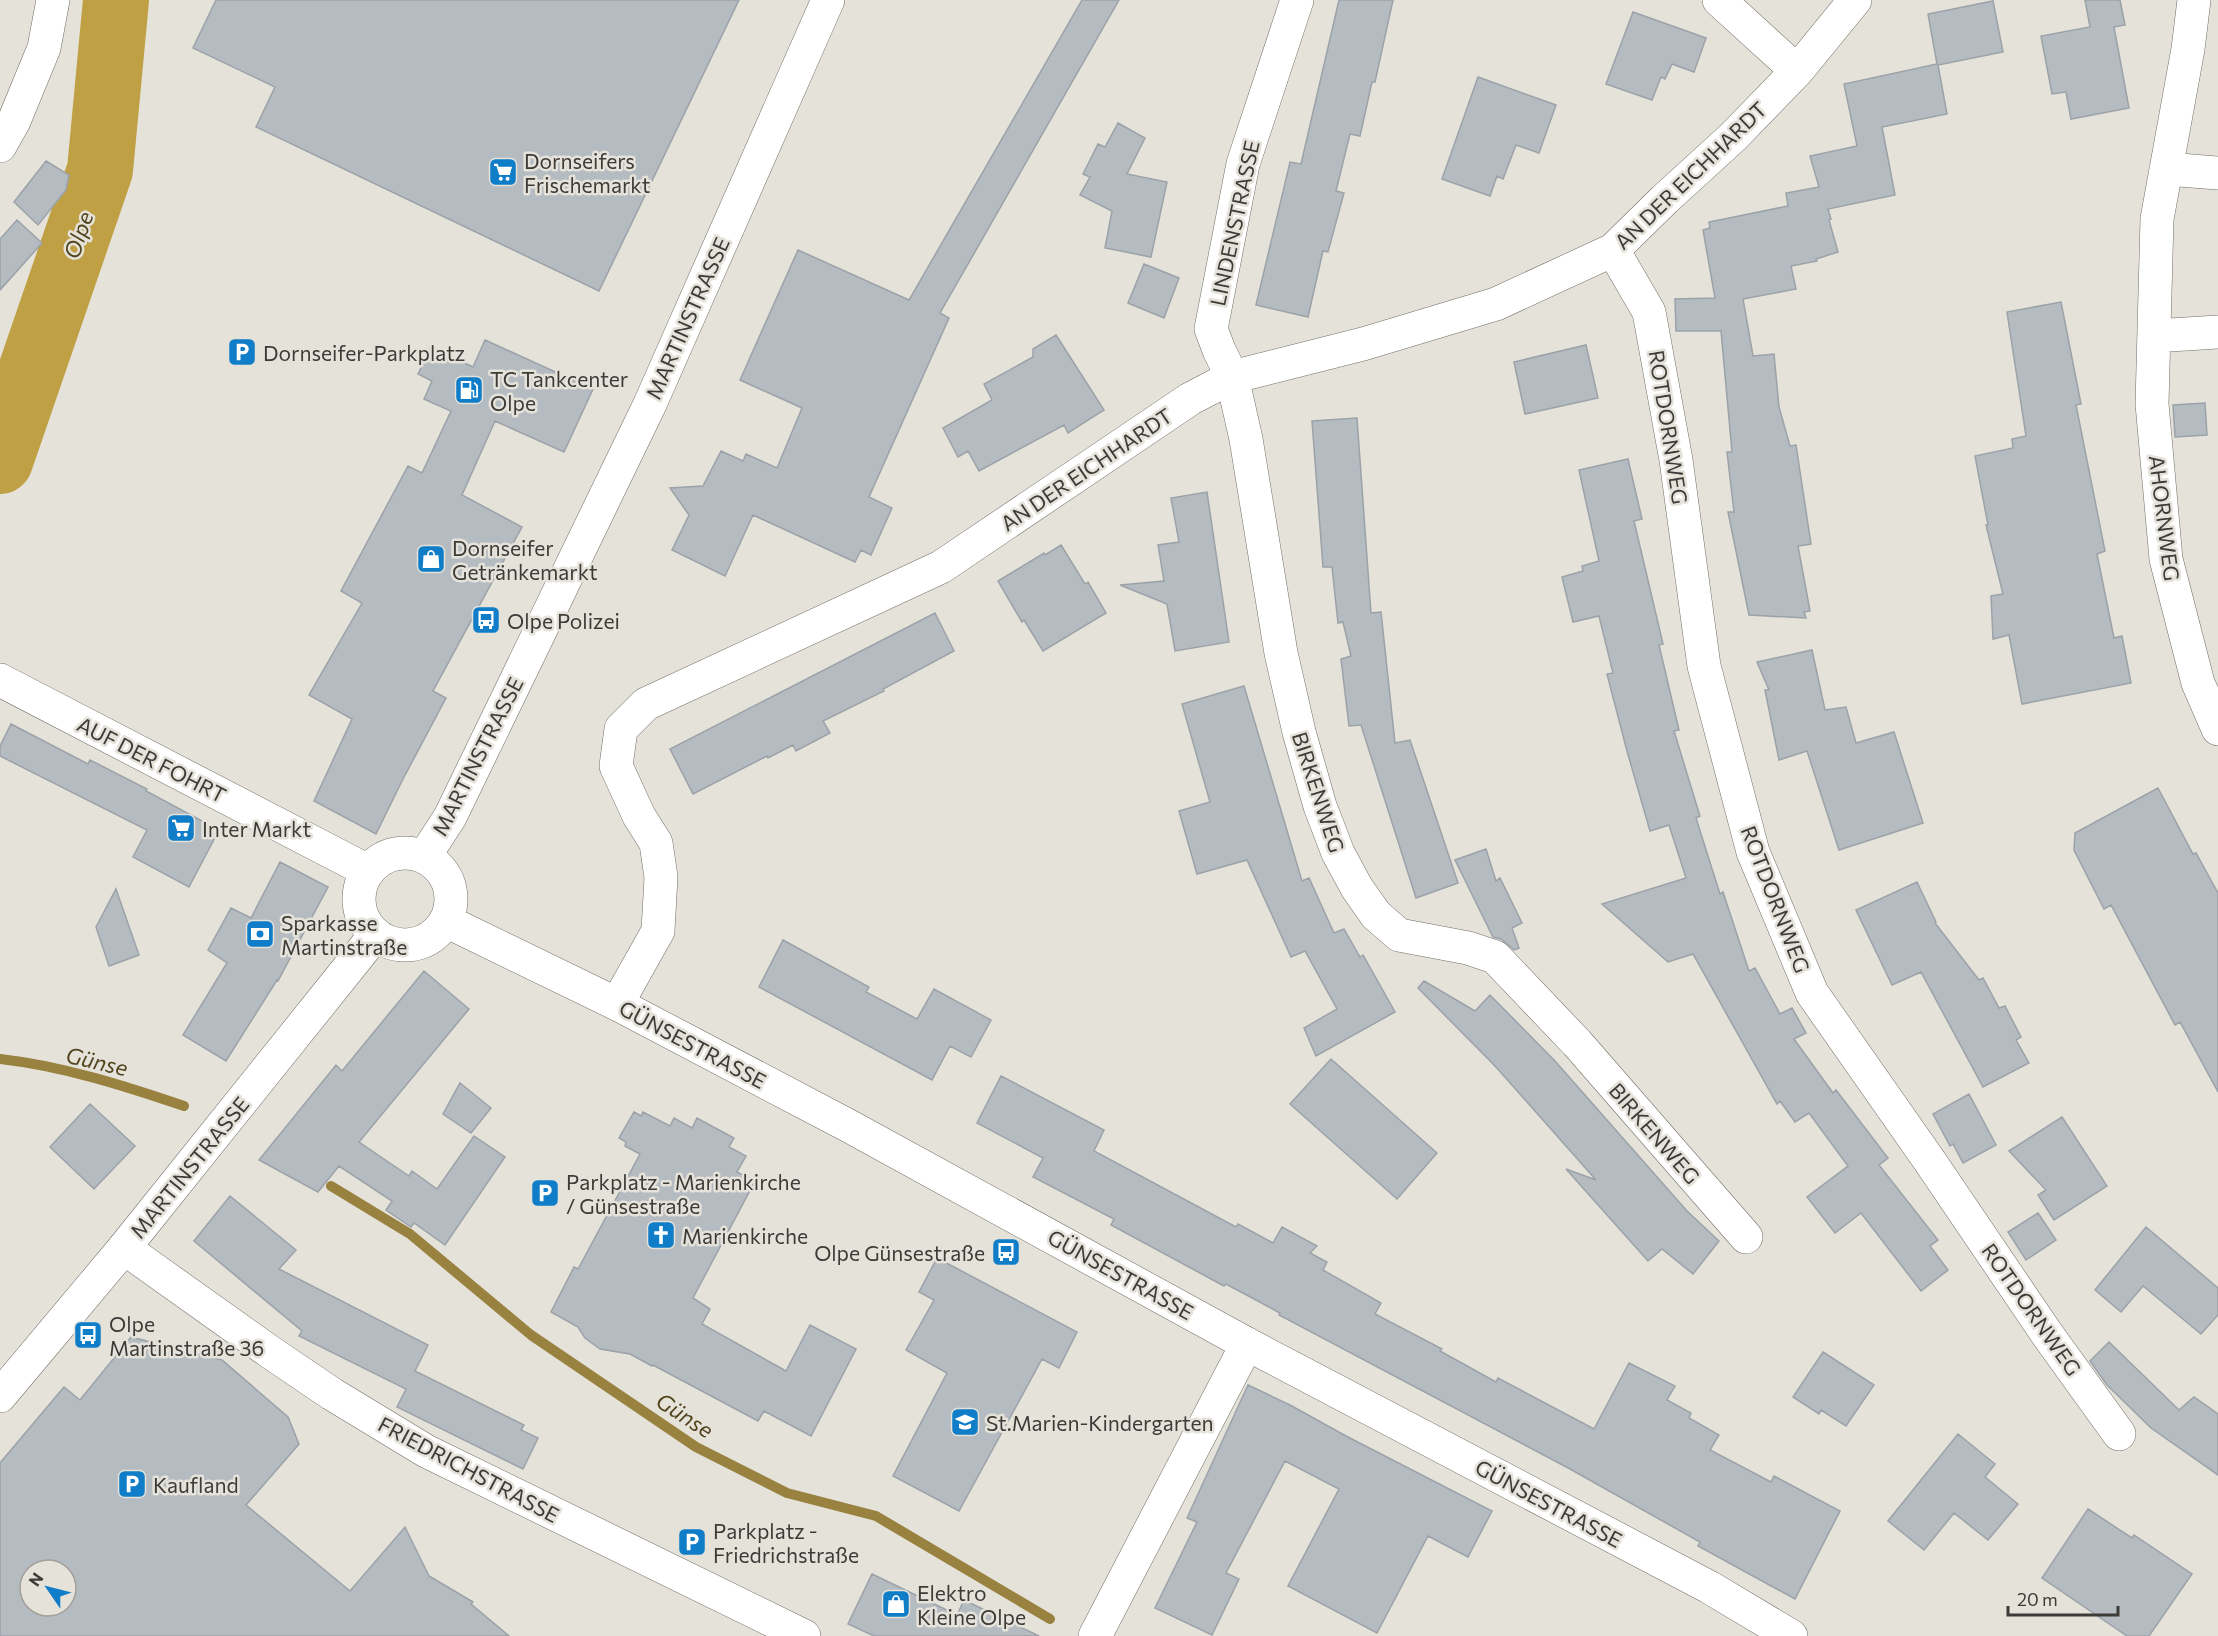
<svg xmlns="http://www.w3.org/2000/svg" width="2218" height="1636" font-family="Commissioner,sans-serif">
  <rect width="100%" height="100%" fill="#e5e2da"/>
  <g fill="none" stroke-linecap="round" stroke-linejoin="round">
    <!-- stream -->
    <path stroke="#998240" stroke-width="10" d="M 0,1059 C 63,1066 125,1086 184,1106
      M 331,1186 L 410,1234 L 531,1335 L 696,1447 L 787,1493 L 876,1516 L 1050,1619"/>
    <!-- river -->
    <path stroke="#c0a044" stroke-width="66" d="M 0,461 L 100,170 L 116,0"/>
  </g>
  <!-- building -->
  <path fill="#b4bbc1" stroke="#9ba2a8" stroke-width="1.5" fill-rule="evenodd" d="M 216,0 L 739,0 L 599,291 L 256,127 L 275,87 L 193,48 Z
    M 1082,0 L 1119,0 L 940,313 L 949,318 L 869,497 L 892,508 L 871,555 L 861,550 L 855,562 L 753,515 L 725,576 L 672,550 L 689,515 L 670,488 L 703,486 L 721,451 L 743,461 L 746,454 L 777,468 L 802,408 L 740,380 L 798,250 L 909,300 Z
    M 1339,0 L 1393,0 L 1375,82 L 1372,82 L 1360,136 L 1350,134 L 1336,191 L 1344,193 L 1328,252 L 1323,251 L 1308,317 L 1256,305 L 1290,162 L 1301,164 Z
    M 2085,0 L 2120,0 L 2125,25 L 2114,27 L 2129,108 L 2071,119 L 2066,92 L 2052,94 L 2041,36 L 2090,27 Z
    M 1993,1 L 2003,52 L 1938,65 L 1947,114 L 1882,127 L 1895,195 L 1828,209 L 1831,219 L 1829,220 L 1838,252 L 1816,259 L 1817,261 L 1791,266 L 1796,289 L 1743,299 L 1753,356 L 1774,354 L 1779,407 L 1790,446 L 1796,445 L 1811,544 L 1798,546 L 1810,611 L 1804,612 L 1806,618 L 1749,615 L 1728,512 L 1734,512 L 1727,452 L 1732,452 L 1721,331 L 1676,331 L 1675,299 L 1715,298 L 1703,230 L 1710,228 L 1709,222 L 1788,206 L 1786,193 L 1819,187 L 1810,156 L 1857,146 L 1844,84 L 1937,64 L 1928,14 Z
    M 1633,12 L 1706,38 L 1694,72 L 1672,64 L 1665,79 L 1661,77 L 1652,100 L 1606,84 Z
    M 1478,77 L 1556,105 L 1539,153 L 1516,145 L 1503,179 L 1497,176 L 1490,196 L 1442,179 Z
    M 1118,123 L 1145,138 L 1127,174 L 1167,182 L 1151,257 L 1105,248 L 1112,211 L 1080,195 L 1090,177 L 1083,174 L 1098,144 L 1105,147 Z
    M 46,161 L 69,175 L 66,190 L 38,225 L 14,202 Z
    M 17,220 L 42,243 L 0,290 L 0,239 Z
    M 1144,264 L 1179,278 L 1164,318 L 1128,303 Z
    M 2061,302 L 2081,404 L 2076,405 L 2105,551 L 2097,554 L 2114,638 L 2122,636 L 2131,683 L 2022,704 L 2009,635 L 1993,639 L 1991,596 L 2003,594 L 1986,525 L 1988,525 L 1975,456 L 2013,448 L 2012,439 L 2026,436 L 2007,312 Z
    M 1056,335 L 1104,410 L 1068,433 L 1064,425 L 979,471 L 968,451 L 958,457 L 943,428 L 992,400 L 984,384 L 1033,357 L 1033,349 Z
    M 485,340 L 593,389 L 564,452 L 495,421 L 462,495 L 522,527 L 433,691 L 446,698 L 403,779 L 376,834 L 314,801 L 352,719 L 309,695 L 362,603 L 341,591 L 408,466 L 422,473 L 451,411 L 424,399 L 432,381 L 418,374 L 431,347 L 473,367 Z
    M 1586,345 L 1598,398 L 1525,414 L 1514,362 Z
    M 2205,403 L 2207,435 L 2175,437 L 2173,405 Z
    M 1357,418 L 1371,613 L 1381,612 L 1395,743 L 1410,740 L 1458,883 L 1416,898 L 1361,725 L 1349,726 L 1341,659 L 1351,656 L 1343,622 L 1338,623 L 1332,567 L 1323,567 L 1312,421 Z
    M 1628,459 L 1642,519 L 1634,521 L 1663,644 L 1659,645 L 1679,730 L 1674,731 L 1700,816 L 1696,818 L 1720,894 L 1723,892 L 1749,971 L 1755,968 L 1780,1014 L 1792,1008 L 1806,1033 L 1794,1039 L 1833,1093 L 1836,1090 L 1888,1158 L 1879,1165 L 1938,1240 L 1930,1246 L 1948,1270 L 1921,1291 L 1861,1213 L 1835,1233 L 1807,1197 L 1848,1166 L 1809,1113 L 1795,1122 L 1780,1101 L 1777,1104 L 1693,954 L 1668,962 L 1602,904 L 1686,878 L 1669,825 L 1650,831 L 1627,751 L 1607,674 L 1613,673 L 1599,616 L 1573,622 L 1562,577 L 1583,571 L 1582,566 L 1599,561 L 1579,470 Z
    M 1207,492 L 1229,642 L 1175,651 L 1167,604 L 1120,585 L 1164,581 L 1158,545 L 1179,542 L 1171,498 Z
    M 1061,545 L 1085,584 L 1088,582 L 1106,613 L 1043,651 L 1024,620 L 1022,622 L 998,581 L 1044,553 L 1045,555 Z
    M 935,613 L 954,651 L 883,689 L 884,691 L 823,721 L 830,733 L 796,751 L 793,745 L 768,758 L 767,756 L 693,794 L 670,749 Z
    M 1812,650 L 1825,710 L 1846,707 L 1856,743 L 1894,732 L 1923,823 L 1839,850 L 1807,751 L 1779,760 L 1765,690 L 1769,690 L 1757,662 Z
    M 1244,686 L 1302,881 L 1309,878 L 1334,933 L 1344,929 L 1360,957 L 1363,955 L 1395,1012 L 1316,1056 L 1304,1028 L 1337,1009 L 1305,951 L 1291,957 L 1247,860 L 1197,874 L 1179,811 L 1210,802 L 1182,704 Z
    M 11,724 L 88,764 L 90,760 L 147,789 L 146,791 L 219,830 L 189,887 L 133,857 L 147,830 L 0,756 L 0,746 Z
    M 2158,788 L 2193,854 L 2196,853 L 2218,893 L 2218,1092 L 2180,1022 L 2175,1025 L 2111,905 L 2104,909 L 2074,850 L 2075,833 Z
    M 1486,849 L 1496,881 L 1500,878 L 1522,923 L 1512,928 L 1519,948 L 1514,950 L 1501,939 L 1493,937 L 1455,860 Z
    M 280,862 L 328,887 L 278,981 L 277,980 L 226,1061 L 183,1035 L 227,963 L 208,950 L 231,908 L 251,918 Z
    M 1917,882 L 1936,922 L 1935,923 L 1979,980 L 1983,978 L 1999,1008 L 2005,1006 L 2021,1037 L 2016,1040 L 2029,1063 L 1983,1087 L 1921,972 L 1892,985 L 1856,910 Z
    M 116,889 L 139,955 L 109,966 L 96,927 Z
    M 783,940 L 869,987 L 866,992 L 917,1019 L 934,989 L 991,1020 L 971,1057 L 950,1046 L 932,1080 L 759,987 Z
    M 424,971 L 469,1009 L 359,1142 L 409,1176 L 412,1171 L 437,1189 L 474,1136 L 505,1157 L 445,1245 L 414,1223 L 411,1227 L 386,1210 L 392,1201 L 339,1166 L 318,1192 L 259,1160 L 336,1065 L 342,1071 Z
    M 1424,981 L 1475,1011 L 1490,995 L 1555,1061 L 1687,1211 L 1719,1241 L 1693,1274 L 1662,1249 L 1648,1261 L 1566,1169 L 1596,1180 L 1495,1066 L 1418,988 Z
    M 1331,1059 L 1437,1153 L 1397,1199 L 1290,1104 Z
    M 1001,1076 L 1104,1130 L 1094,1151 L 1236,1227 L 1238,1224 L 1273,1243 L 1282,1227 L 1317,1246 L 1310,1253 L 1327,1262 L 1323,1270 L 1381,1303 L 1375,1314 L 1442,1349 L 1440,1351 L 1496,1382 L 1498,1378 L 1594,1429 L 1629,1363 L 1675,1386 L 1667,1400 L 1691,1413 L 1689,1418 L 1719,1435 L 1710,1450 L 1771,1482 L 1774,1476 L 1840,1511 L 1795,1599 L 1698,1546 L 1700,1542 L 1570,1469 L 1279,1315 L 1280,1313 L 1226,1284 L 1224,1286 L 1111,1225 L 1114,1219 L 1033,1177 L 1043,1158 L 977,1123 Z
    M 460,1083 L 491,1108 L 471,1133 L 443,1114 Z
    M 1969,1094 L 1996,1145 L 1963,1163 L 1953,1144 L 1950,1146 L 1933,1114 Z
    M 90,1104 L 135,1146 L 94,1189 L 50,1147 Z
    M 634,1112 L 641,1116 L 643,1112 L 670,1126 L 674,1118 L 692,1128 L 697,1118 L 734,1138 L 729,1147 L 746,1156 L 737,1172 L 755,1181 L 693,1298 L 710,1309 L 702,1324 L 786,1371 L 810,1325 L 856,1349 L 811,1436 L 764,1411 L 758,1421 L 653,1365 L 652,1366 L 630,1354 L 600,1349 L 585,1338 L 578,1327 L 551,1312 L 574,1267 L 578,1269 L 640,1154 L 625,1146 L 626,1142 L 619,1138 Z
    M 2062,1117 L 2107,1186 L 2054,1220 L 2038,1195 L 2046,1190 L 2009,1151 Z
    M 230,1196 L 296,1250 L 279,1269 L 428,1345 L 415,1371 L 524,1425 L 521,1430 L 538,1438 L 523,1469 L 397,1407 L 406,1389 L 299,1336 L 302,1331 L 194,1241 Z
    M 2038,1213 L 2056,1240 L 2026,1260 L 2008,1232 Z
    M 2146,1227 L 2218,1288 L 2218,1315 L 2201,1334 L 2143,1286 L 2121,1312 L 2095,1290 Z
    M 937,1258 L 1077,1332 L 1059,1368 L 1042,1359 L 959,1511 L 893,1476 L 947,1373 L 906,1350 L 934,1300 L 919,1292 Z
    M 131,1337 L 222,1360 L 288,1417 L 299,1444 L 246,1505 L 350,1591 L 405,1527 L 429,1576 L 473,1602 L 471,1604 L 509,1636 L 0,1636 L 0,1463 L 64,1387 L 80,1400 ZM 30,1570 L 66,1570 L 66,1606 L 30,1606 Z
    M 2109,1342 L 2179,1410 L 2194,1397 L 2218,1414 L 2218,1475 L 2151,1428 L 2107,1385 L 2090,1361 Z
    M 1823,1352 L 1874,1385 L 1846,1426 L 1821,1410 L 1819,1414 L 1793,1397 Z
    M 1248,1385 L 1290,1405 L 1346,1436 L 1492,1511 L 1468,1557 L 1428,1536 L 1377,1633 L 1288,1586 L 1339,1489 L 1285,1461 L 1226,1573 L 1239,1579 L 1212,1635 L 1155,1608 L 1197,1522 L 1187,1518 Z
    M 1958,1434 L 1995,1464 L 1985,1477 L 2018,1504 L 1988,1540 L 1954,1513 L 1924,1550 L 1888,1521 Z
    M 2088,1509 L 2132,1538 L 2134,1535 L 2192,1574 L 2149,1636 L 2127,1636 L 2042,1578 Z
    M 872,1574 L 957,1615 L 964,1600 L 1039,1636 L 874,1636 L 848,1624 Z"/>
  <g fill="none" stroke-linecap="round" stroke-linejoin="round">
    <!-- minor casing -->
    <g stroke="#706e66" stroke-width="34">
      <path id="minor" d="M 1297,0 L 1243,164 L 1211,329 L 1219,350 L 1232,377 L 1246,439 L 1281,653 L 1299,732 L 1320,806 L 1338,853 L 1357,888 L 1376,915 L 1399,935 L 1468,948 L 1495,957 L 1577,1043 L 1746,1237
        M 1719,0 L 1797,71
        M 2194,0 L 2188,49 L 2157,219 L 2152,404 L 2166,559 L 2198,683 L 2218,729
        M 0,146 L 14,121 L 44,48 L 53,0
        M 2166,169 L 2218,173
        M 1613,250 L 1649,312 L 1676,460 L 1704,666 L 1753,852 L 1812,993 L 1929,1160 L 2047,1334 L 2119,1434
        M 2154,336 L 2218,332
        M 0,680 L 368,871
        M 617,1004 L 658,931 L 661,877 L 656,843 L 639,816 L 616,766 L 621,729 L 646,704 L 941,567 L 1190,399 L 1232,377 L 1363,344 L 1496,304 L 1613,250 L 1665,199 L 1734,136 L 1797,71 L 1855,0
        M 124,1248 L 270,1352 L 332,1394 L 426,1451 L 804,1636
        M 1095,1636 L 1247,1344"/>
    </g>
    <!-- tertiary casing -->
    <g stroke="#706e66" stroke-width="34">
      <path id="tertiary" d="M359 899a46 46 0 1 1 92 0a46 46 0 1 1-92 0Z
        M 424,857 L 450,817 L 650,404 L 828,0
        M 446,921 L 617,1004 L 849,1126 L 1247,1344 L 1709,1587 L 1791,1636
        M 0,1396 L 124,1248 L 375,935"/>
    </g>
    <!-- minor -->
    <use href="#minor" stroke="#fff" stroke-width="33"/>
    <!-- tertiary -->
    <use href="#tertiary" stroke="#fff" stroke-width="33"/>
  </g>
  <!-- icons -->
  <defs>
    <g id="supermarket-square" transform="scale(1.5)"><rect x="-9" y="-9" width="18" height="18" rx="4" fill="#0f7dc7" stroke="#e5e2da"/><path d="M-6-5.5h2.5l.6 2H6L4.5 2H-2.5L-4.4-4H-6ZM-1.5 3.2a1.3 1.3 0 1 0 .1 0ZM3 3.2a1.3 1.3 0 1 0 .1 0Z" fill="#fff"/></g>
    <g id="parking-square" transform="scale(1.5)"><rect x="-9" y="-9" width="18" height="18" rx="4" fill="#0f7dc7" stroke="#e5e2da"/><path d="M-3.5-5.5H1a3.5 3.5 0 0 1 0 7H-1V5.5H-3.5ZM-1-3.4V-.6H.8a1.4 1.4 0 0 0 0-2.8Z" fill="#fff"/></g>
    <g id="fuel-square" transform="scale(1.5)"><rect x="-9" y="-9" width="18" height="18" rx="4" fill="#0f7dc7" stroke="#e5e2da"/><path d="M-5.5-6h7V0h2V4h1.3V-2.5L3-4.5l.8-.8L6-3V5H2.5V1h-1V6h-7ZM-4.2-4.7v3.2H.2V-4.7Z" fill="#fff"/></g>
    <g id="shop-square" transform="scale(1.5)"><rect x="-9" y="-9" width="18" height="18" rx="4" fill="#0f7dc7" stroke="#e5e2da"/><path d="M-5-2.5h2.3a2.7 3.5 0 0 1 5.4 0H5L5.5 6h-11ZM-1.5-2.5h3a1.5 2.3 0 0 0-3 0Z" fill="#fff"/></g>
    <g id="bus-square" transform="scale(1.5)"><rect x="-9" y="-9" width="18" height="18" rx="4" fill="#0f7dc7" stroke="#e5e2da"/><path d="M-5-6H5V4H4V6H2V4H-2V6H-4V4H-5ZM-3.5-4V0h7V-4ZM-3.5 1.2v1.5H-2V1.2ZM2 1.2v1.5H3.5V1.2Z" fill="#fff"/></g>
    <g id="bank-square" transform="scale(1.5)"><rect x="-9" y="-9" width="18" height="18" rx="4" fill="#0f7dc7" stroke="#e5e2da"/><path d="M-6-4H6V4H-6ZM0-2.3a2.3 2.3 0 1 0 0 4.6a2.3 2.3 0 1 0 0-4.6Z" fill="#fff"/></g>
    <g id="church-square" transform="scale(1.5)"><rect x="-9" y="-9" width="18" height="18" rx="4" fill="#0f7dc7" stroke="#e5e2da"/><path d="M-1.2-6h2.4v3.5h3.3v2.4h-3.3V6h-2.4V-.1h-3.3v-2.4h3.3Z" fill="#fff"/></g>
    <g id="school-square" transform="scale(1.5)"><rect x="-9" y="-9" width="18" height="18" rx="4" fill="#0f7dc7" stroke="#e5e2da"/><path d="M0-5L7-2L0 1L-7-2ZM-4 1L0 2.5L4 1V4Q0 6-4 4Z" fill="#fff"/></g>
  </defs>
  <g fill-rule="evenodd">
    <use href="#supermarket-square" x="503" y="172"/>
    <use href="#parking-square" x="242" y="352"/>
    <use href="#fuel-square" x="469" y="390"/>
    <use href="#shop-square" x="431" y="559"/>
    <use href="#bus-square" x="486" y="620"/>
    <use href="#supermarket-square" x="181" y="828"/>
    <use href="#bank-square" x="260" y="934"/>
    <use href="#parking-square" x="545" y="1193"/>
    <use href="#church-square" x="661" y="1235"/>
    <use href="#bus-square" x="1006" y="1252"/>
    <use href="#bus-square" x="88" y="1335"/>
    <use href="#school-square" x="965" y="1422"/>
    <use href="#parking-square" x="132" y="1484"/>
    <use href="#parking-square" x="692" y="1542"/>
    <use href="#shop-square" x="896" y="1604"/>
  </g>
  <g text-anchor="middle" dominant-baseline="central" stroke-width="5" stroke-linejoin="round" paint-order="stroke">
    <!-- poi labels -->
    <g font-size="21" fill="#3d3b38" stroke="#e5e2da" text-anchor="start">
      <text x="524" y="160">Dornseifers<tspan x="524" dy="24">Frischemarkt</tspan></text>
      <text x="263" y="352">Dornseifer-Parkplatz</text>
      <text x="490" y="378">TC Tankcenter<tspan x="490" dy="24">Olpe</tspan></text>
      <text x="452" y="547">Dornseifer<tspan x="452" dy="24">Getränkemarkt</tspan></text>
      <text x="507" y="620">Olpe Polizei</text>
      <text x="202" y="828">Inter Markt</text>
      <text x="281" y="922">Sparkasse<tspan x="281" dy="24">Martinstraße</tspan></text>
      <text x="566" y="1181">Parkplatz - Marienkirche<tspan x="566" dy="24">/ Günsestraße</tspan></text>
      <text x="682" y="1235">Marienkirche</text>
      <text x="985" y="1252" text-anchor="end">Olpe Günsestraße</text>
      <text x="109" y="1323">Olpe<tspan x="109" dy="24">Martinstraße 36</tspan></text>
      <text x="986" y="1422">St.Marien-Kindergarten</text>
      <text x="153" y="1484">Kaufland</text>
      <text x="713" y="1530">Parkplatz -<tspan x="713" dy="24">Friedrichstraße</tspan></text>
      <text x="917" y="1592">Elektro<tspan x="917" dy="24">Kleine Olpe</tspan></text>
    </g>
    <!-- street labels -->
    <g font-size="21" fill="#3d3b38" stroke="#e5e2da">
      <text transform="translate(1690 175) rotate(-44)">AN DER EICHHARDT</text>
      <text transform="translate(1234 223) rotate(-78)">LINDENSTRASSE</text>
      <text transform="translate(687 318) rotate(-66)">MARTINSTRASSE</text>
      <text transform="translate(1669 427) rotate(81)">ROTDORNWEG</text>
      <text transform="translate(1086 469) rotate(-34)">AN DER EICHHARDT</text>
      <text transform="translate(2165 518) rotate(83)">AHORNWEG</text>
      <text transform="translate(477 756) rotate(-63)">MARTINSTRASSE</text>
      <text transform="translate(152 759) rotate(27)">AUF DER FOHRT</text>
      <text transform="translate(1319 792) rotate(72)">BIRKENWEG</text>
      <text transform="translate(1776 899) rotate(69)">ROTDORNWEG</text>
      <text transform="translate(693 1044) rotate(28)">GÜNSESTRASSE</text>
      <text transform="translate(1655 1133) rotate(49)">BIRKENWEG</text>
      <text transform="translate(189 1167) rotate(-51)">MARTINSTRASSE</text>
      <text transform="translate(1121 1274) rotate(29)">GÜNSESTRASSE</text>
      <text transform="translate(2032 1309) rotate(55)">ROTDORNWEG</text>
      <text transform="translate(469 1469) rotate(28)">FRIEDRICHSTRASSE</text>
      <text transform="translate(1549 1503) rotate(28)">GÜNSESTRASSE</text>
    </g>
    <!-- water labels -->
    <g font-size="22" font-style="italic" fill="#51441d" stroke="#e5e2da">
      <text transform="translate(78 235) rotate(-71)">Olpe</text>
      <text transform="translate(97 1061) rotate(13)">Günse</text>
      <text transform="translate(685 1415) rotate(33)">Günse</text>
    </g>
  </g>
  <!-- north arrow -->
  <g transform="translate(48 1588) rotate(305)"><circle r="28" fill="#e5e2da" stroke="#a29f99" stroke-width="1.5"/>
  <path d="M0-4.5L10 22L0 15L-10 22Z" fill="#0f7dc7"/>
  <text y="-9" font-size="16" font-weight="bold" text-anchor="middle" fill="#3d3b38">N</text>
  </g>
  <!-- scale -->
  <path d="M2008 1606v9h110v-9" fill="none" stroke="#3d3b38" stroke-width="3"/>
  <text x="2017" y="1606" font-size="18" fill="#3d3b38" stroke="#e5e2da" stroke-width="4.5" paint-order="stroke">20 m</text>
</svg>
